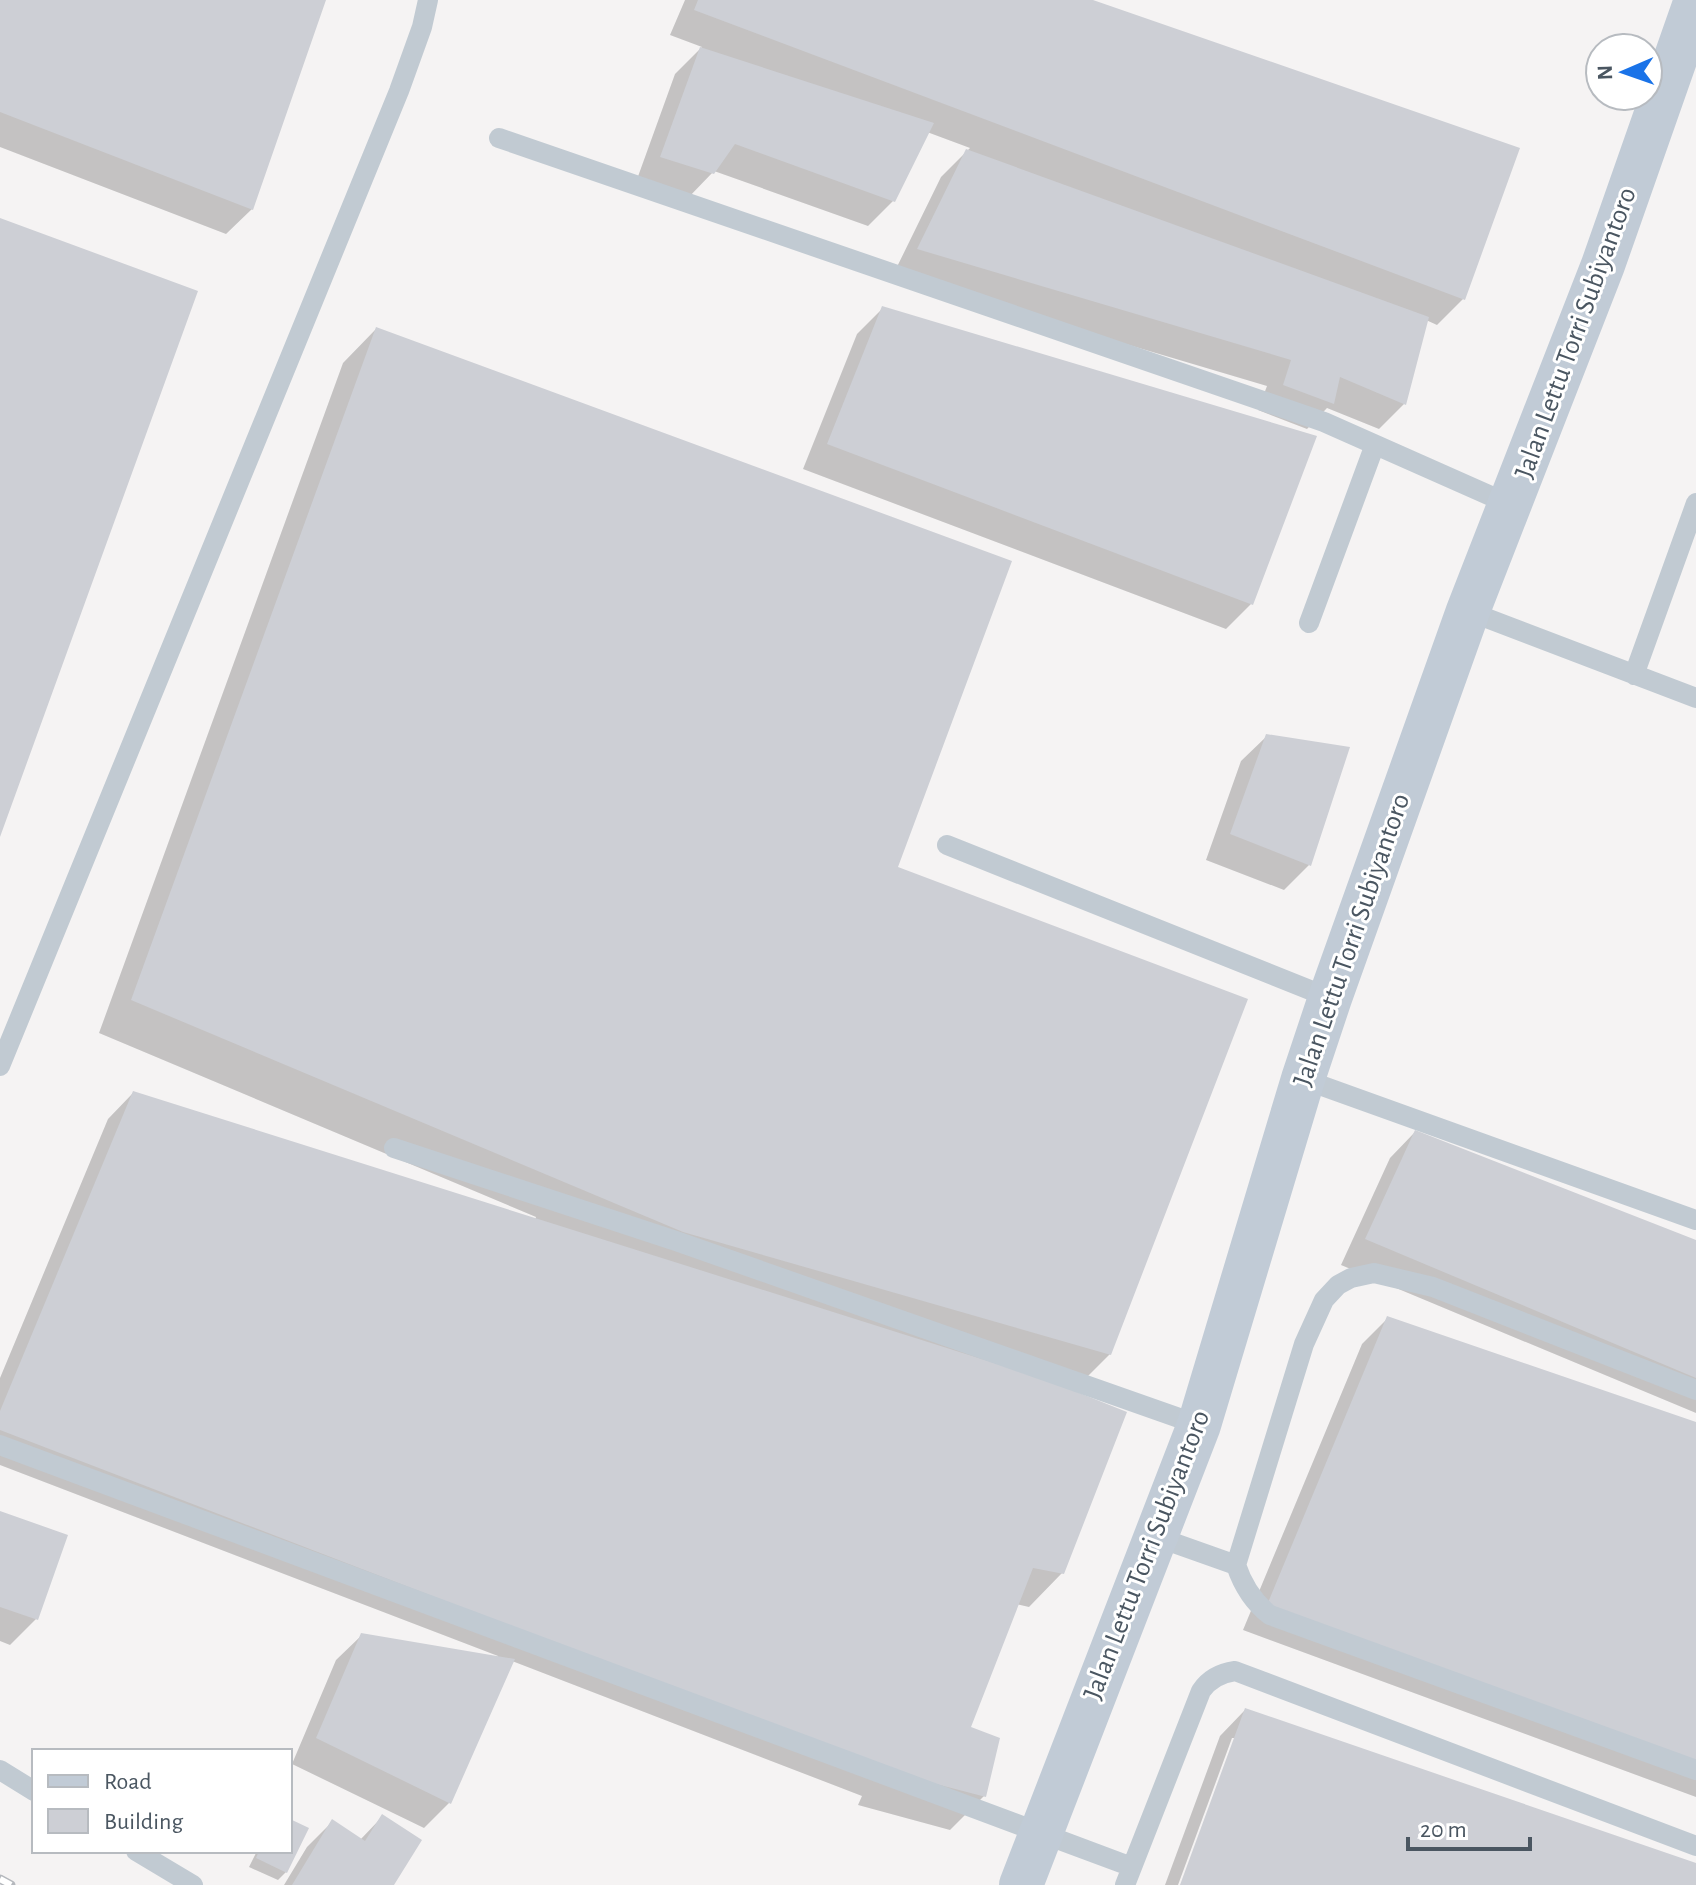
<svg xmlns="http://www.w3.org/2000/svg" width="1696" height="1885" font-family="'Alegreya Sans',sans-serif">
  <rect width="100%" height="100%" fill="#f5f3f3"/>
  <!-- shadow -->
  <path fill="#0003" d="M 0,0 L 324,0 L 252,209 L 226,234 L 0,147 Z
    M 685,0 L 1087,0 L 1517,149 L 1463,299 L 1437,325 L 1426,320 L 1404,404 L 1379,429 L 1327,408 L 1307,429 L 1258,410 L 1267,386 L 893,275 L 941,177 L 970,148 L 927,132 L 894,200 L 868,226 L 714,171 L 687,199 L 636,182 L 675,74 L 702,47 L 670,35 Z
    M 883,308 L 1252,603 L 1226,629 L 803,469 L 857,334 Z
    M 376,329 L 895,869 L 1110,1354 L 1076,1388 L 1062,1573 L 1029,1607 L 1016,1604 L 968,1728 L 984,1796 L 950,1830 L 858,1805 L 862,1796 L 512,1661 L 449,1803 L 424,1828 L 292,1764 L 336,1660 L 362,1635 L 497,1658 L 498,1656 L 0,1465 L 0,1378 L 108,1119 L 133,1093 L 535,1220 L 536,1217 L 99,1033 L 343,363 Z
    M 1267,736 L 1309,865 L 1284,890 L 1206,860 L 1241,761 Z
    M 1415,1132 L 1696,1242 L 1696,1413 L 1341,1265 L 1390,1158 Z
    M 1388,1318 L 1696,1424 L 1696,1797 L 1243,1630 L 1362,1344 Z
    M 0,1513 L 36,1619 L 10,1645 L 0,1641 Z
    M 1245,1710 L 1696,1865 L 1696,1885 L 1182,1885 L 1236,1738 L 1232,1738 L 1178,1885 L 1165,1885 L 1220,1736 Z
    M 382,1817 L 392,1885 L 284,1885 L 307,1847 L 332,1822 L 360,1840 Z
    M 290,1821 L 307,1829 L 286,1872 L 278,1880 L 249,1867 L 257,1851 L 290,1851 Z"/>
  <!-- building -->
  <path fill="#cdcfd5" d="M 0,0 L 326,0 L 253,210 L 0,112 Z
    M 698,0 L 1093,0 L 1520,148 L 1465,300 L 694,10 Z
    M 700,47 L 934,123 L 895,202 L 735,144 L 714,174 L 660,157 Z
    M 966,149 L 1429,317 L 1406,405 L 1340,377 L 1334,404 L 1283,385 L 1291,360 L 917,249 Z
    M 0,218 L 198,291 L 0,837 Z
    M 882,306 L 1317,436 L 1253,605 L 827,444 Z
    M 376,327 L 1012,561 L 898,867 L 1248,999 L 1111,1355 L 683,1232 L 131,1000 Z
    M 1266,734 L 1350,747 L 1311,866 L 1230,834 Z
    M 133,1091 L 1042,1378 L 1127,1412 L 1064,1574 L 1033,1568 L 971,1727 L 1000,1738 L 986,1797 L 890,1772 L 0,1430 L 0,1411 Z
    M 1415,1130 L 1696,1240 L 1696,1378 L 1365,1239 Z
    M 1387,1316 L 1696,1422 L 1696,1763 L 1267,1605 Z
    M 0,1511 L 68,1535 L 38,1620 L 0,1607 Z
    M 361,1633 L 515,1659 L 451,1804 L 316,1738 Z
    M 1245,1708 L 1696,1863 L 1696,1885 L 1180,1885 Z
    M 382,1814 L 422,1840 L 394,1885 L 292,1885 L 332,1819 L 365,1841 Z
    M 290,1819 L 309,1828 L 287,1873 L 256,1858 L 259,1851 L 290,1851 Z"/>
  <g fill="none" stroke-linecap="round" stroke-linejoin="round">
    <!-- lane -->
    <path stroke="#c1cad2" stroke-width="20" d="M 499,138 L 1324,422 L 1511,505
      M 1468,611 L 1696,698
      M 1309,623 L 1374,447
      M 1634,675 L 1696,503
      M 947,845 L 1330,998
      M 0,1066 L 399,91 L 422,27 L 428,0
      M 1303,1079 L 1696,1220
      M 394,1148 L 676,1241 L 1199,1425
      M 0,1445 L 1132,1867
      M 1157,1537 L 1236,1565 L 1304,1344 L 1324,1300 L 1338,1285 L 1351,1278 L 1374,1273 L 1433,1287 L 1696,1390
      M 1236,1565 C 1243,1586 1253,1602 1270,1615 L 1696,1770
      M 0,1770 L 34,1791
      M 136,1851 L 193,1885
      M 1125,1885 L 1201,1691 C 1209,1679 1221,1673 1235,1671 L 1696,1846"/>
    <!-- secondary -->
    <path stroke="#c1cbd6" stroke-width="44" d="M 1021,1885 L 1199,1425 L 1303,1079 L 1330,998 L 1468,611 L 1603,265 L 1696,0"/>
    <!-- rail casing -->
    <g stroke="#b5b8bd" stroke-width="9">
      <path id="rail" d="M 0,1879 L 11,1885"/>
    </g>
    <!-- rail -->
    <use href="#rail" stroke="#fff" stroke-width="6" stroke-dasharray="18" stroke-linecap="butt"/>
  </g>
  <g text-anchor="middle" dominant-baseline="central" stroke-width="6" stroke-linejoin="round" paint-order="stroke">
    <!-- street labels -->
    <g font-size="28" fill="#4a5661" stroke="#fff">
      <text transform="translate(1576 333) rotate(-70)">Jalan Lettu Torri Subiyantoro</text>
      <text transform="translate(1352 940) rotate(-71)">Jalan Lettu Torri Subiyantoro</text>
      <text transform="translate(1147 1555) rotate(-69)">Jalan Lettu Torri Subiyantoro</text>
    </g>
  </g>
  <!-- legend -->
  <rect x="32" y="1749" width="260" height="104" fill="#ffffff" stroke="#b7bbc0" stroke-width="2"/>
  <rect x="48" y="1775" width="40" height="12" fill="#c1cbd6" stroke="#b7bbc0" stroke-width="2"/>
  <text x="104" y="1789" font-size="24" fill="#4a5661">Road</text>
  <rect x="48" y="1809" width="40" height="24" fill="#cdcfd5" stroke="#b7bbc0" stroke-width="2"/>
  <text x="104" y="1829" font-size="24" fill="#4a5661">Building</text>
  <!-- north arrow -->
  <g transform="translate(1624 72) rotate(268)"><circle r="38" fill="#ffffff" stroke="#b7bbc0" stroke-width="2"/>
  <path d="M0-6L14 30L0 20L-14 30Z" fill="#1a73e8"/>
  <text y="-12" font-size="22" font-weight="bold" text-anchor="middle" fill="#4a5661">N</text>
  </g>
  <!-- scale -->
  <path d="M1408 1837v12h122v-12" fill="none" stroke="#4a5661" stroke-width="4"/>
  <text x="1420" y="1837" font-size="24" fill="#4a5661" stroke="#ffffff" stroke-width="6" paint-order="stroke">20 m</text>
</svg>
